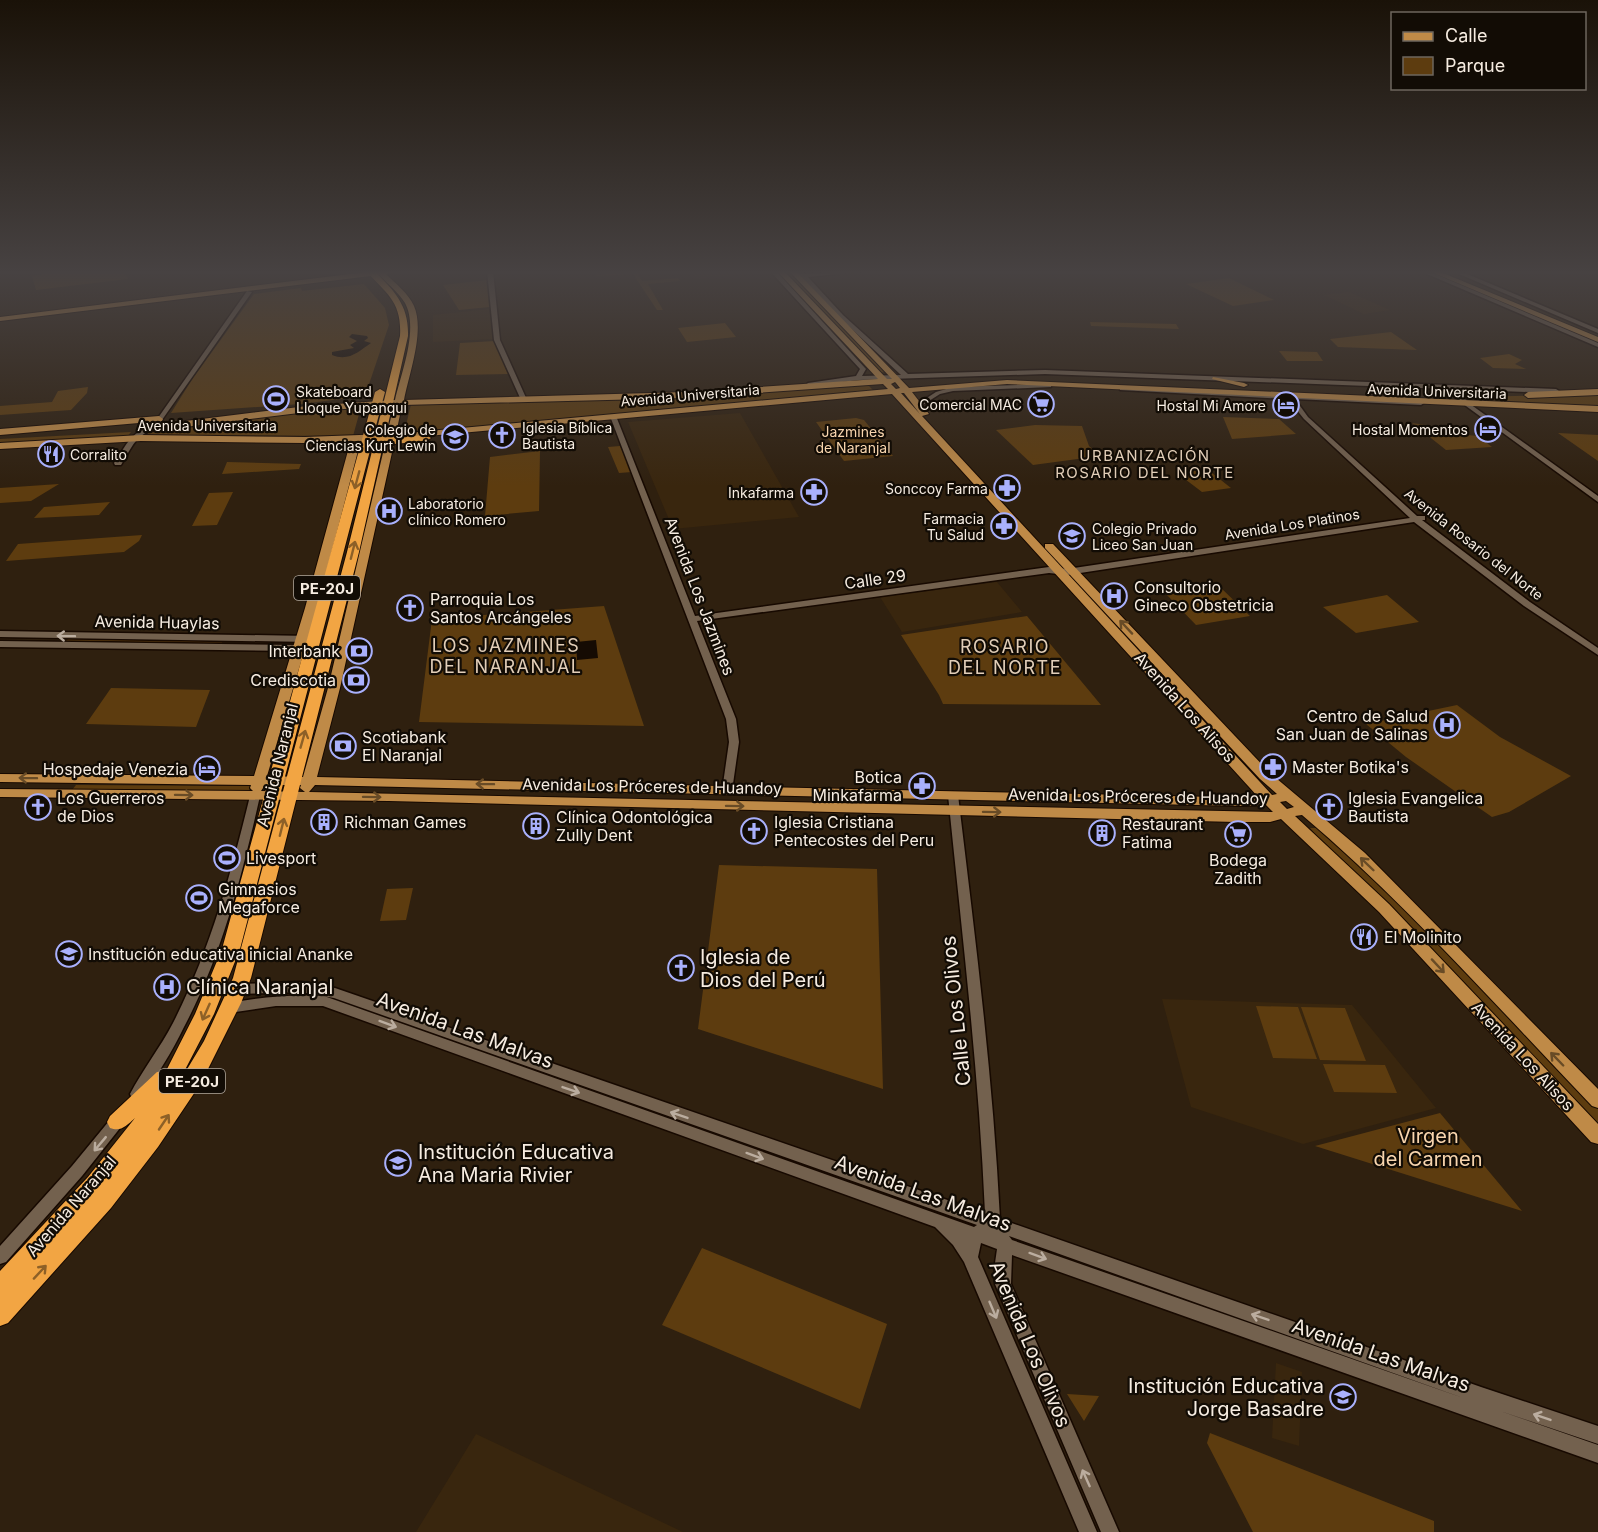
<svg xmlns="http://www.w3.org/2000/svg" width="1598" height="1532" font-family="Inter,sans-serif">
  <rect width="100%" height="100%" fill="#2f200f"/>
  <!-- built -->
  <path fill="#39260e" d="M 690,271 L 769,271 L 770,272 L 696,279 Z
    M 1349,292 L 1390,310 L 1364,314 L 1324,295 Z
    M 489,309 L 494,339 L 433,342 L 433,315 Z
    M 740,413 L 799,517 L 673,529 L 628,422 Z
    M 997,582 L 1022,612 L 902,632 L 880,597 Z
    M 1162,999 L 1352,1005 L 1436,1108 L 1303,1144 L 1191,1107 Z
    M 1276,1363 L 1302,1372 L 1299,1446 L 1272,1438 Z
    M 476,1434 L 683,1532 L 416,1532 Z"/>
  <!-- green -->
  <path fill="#5d3c0f" d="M 62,271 L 124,271 L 128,279 L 36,290 L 32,276 Z
    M 636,271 L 642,281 L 678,278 L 680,281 L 648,284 L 663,310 L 657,310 L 633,274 L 597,276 L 595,272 L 599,275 Z
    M 782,271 L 789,271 L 885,372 L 876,373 Z
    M 1229,278 L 1274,300 L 1233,306 L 1186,284 Z
    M 488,280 L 490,307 L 459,310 L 443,285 Z
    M 364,284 L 385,308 L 389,325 L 365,396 L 301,404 L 171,413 L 193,378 L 254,294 L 301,288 L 302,291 Z
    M 1090,322 L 1176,324 L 1179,329 L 1091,326 Z
    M 725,323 L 736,337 L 687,342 L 678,328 Z
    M 1391,332 L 1417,350 L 1338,347 L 1330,339 Z
    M 495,341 L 509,374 L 456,375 L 460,343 Z
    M 1279,351 L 1317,352 L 1323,361 L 1287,361 Z
    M 1509,354 L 1522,360 L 1515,364 L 1526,369 L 1493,368 L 1480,358 Z
    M 868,385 L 874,391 L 404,434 L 411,404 Z
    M 88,387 L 87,393 L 71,410 L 0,415 L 0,406 L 52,402 L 58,391 Z
    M 1598,394 L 1598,407 L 1474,400 L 1468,397 Z
    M 361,407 L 353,436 L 149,435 L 148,433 L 304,411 Z
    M 1223,417 L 1279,419 L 1296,434 L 1232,439 Z
    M 856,418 L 864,420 L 893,456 L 844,461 L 816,422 Z
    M 1412,423 L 1426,425 L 1435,432 L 1478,436 L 1492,447 L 1446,450 Z
    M 1035,425 L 1082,426 L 1089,446 L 1100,456 L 1033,465 L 996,430 Z
    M 131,432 L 127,437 L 0,445 L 0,439 Z
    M 1558,433 L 1598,435 L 1598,461 Z
    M 620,446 L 632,472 L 619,473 L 608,447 Z
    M 540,451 L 539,511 L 485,516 L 490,457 Z
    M 227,462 L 301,464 L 299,469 L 222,474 Z
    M 1207,469 L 1231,488 L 1202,492 L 1177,473 Z
    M 59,484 L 31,501 L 0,503 L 0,488 Z
    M 233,492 L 217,525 L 192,526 L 209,493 Z
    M 110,502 L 99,515 L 34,518 L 44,507 Z
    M 142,535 L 139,541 L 124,552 L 6,561 L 18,544 Z
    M 1220,587 L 1250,616 L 1196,625 L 1167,595 Z
    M 1387,595 L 1419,622 L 1356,633 L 1323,607 Z
    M 604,606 L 644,726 L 419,722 L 432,619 Z
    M 1027,616 L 1101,705 L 943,704 L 939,695 L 901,635 Z
    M 68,639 L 223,641 L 220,646 L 64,643 Z
    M 111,688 L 210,690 L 196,727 L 86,724 Z
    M 1457,705 L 1500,737 L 1571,776 L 1509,812 L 1492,817 L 1406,757 L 1366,724 Z
    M 76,785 L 250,786 L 249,791 L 72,790 Z
    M 1310,828 L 1319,828 L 1409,911 L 1598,1109 L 1598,1127 L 1389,906 C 1364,881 1331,856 1310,828 Z
    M 719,865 L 877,869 L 883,1089 L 698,1029 Z
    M 413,888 L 406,920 L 380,921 L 387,889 Z
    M 1256,1006 L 1298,1007 L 1317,1059 L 1273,1058 Z
    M 1301,1007 L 1345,1008 L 1366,1061 L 1320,1060 Z
    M 1323,1064 L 1385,1065 L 1397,1093 L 1334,1092 Z
    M 1440,1113 L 1522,1211 L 1315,1146 Z
    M 702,1248 L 887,1324 L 860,1409 L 662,1325 Z
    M 1067,1394 L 1099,1396 L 1084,1421 Z
    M 1210,1433 L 1434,1521 L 1434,1532 L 1253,1532 L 1207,1443 Z"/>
  <!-- water -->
  <path fill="#150b03" d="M 352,334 L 367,336 L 368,338 L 364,341 L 371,343 C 359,351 349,362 332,355 L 332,352 L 354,348 L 350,345 L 357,341 L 349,337 Z
    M 596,640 L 598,658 L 577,660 L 576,642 Z"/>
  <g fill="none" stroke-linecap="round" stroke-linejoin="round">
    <!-- minor casing -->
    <g stroke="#170900" stroke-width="3">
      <path id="minor" d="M 487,271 L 493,271 L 500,340 L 527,400 L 526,401 L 521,400 L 494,340 Z
        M 770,271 L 776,271 L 865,368 L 866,369 L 862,376 L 901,375 L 839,317 L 796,271 L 802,271 L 805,274 L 864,271 L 808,277 L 843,315 L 908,374 L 1045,370 L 1556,389 L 1559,391 L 1556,393 L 1045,374 L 858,380 L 810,386 L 807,384 L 808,383 L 856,376 L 860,369 Z
        M 1420,271 L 1428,271 L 1598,343 L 1598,347 Z
        M 1452,271 L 1460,271 L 1598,329 L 1598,333 Z
        M 247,291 L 252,292 L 157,427 C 134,437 134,444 121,465 L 115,465 L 114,463 C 128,443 129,434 153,425 Z
        M 1049,384 L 1051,385 L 1051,387 L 953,391 L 940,394 L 921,406 L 916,405 L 936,392 L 953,387 Z
        M 1122,387 L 1423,402 L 1424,403 L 1421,405 L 1295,399 L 1308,417 L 1417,516 L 1425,516 L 1425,520 L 1422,520 L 1530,602 L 1598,648 L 1598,655 L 1524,606 L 1414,522 L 1067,575 L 1049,573 L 697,621 L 736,719 L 739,742 L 732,791 L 731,793 L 723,793 L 722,791 L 729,742 L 726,719 L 610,416 L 611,415 L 616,416 L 695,616 L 1049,567 L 1067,569 L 1410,518 L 1304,419 L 1288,399 L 1120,390 L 1120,388 Z
        M 1454,392 L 1458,392 L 1470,404 L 1598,496 L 1598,502 L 1466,406 L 1454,394 Z
        M 0,631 L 310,636 L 315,639 L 310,642 L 0,637 Z
        M 0,641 L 298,645 L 303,648 L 298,651 L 0,647 Z
        M 953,792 L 958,795 C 975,936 993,1077 1000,1219 L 1481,1387 L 1598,1426 L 1598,1444 L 1500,1411 L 1598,1445 L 1598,1463 L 1012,1255 L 1011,1284 L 1119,1532 L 1101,1532 L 995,1284 L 995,1263 L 997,1249 L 981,1243 L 978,1257 L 1097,1532 L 1079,1532 L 964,1262 L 953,1245 L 935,1227 L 323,1006 L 276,1006 L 229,1013 L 224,1012 L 222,1008 L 224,1004 L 229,1003 C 261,997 292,994 324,996 L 974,1227 L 977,1225 L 334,998 L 300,992 L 237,994 L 232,992 L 231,989 L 232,986 L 237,984 L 300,982 L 335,988 L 985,1213 C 979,1073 962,934 948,795 ZM 1009,1236 L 1466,1399 L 1012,1240 Z
        M 255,793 L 260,796 C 242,875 222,955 184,1027 C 172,1052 157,1075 142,1098 L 137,1100 L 132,1098 L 130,1094 C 143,1069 160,1048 173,1023 C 210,951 231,874 250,796 Z
        M 119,1113 L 124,1115 L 126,1119 L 124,1123 L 82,1176 L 6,1262 L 0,1264 L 0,1246 L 72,1166 L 114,1115 Z"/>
    </g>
    <!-- major casing -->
    <g stroke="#170900" stroke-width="2">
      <path id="major" d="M 375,271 L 399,271 L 386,274 C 396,284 408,293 414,306 C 425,331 409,374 404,400 L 686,392 L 878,379 L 777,271 L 784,271 L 887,379 L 892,379 L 789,271 L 796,271 L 909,388 L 1007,380 L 1598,406 L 1598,412 L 1007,384 L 912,392 L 929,414 L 922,416 L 1272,795 L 1277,794 L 1260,779 L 1045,548 L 1045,544 L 1053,544 L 1270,773 L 1365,853 L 1598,1089 L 1598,1108 L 1592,1106 C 1497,1007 1407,904 1302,815 L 1295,816 L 1389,904 L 1598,1124 L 1598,1144 L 1591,1142 L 1379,912 L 1281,819 L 1270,822 L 1236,822 L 389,801 L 0,797 L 0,789 L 253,791 L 250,788 L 251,785 L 0,782 L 0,774 L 254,776 L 305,608 L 349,447 L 354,444 L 359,447 L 317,608 L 267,776 L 303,777 L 328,688 L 386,440 L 305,443 L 141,441 L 0,449 L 0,443 L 141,435 L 305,437 L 387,434 L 394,405 L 307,412 L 145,432 L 141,429 L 145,426 L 307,406 L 395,400 C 401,373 419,329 405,303 C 398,292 388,284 379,275 L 0,321 L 0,317 ZM 895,382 L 896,383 L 900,388 L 896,389 L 891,384 ZM 883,384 L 888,389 L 396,434 L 402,405 L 686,398 ZM 901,393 L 904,393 L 920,414 ZM 892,394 L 1259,798 L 317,777 L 340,688 L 395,439 ZM 265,785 L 301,785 L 300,788 L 305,792 L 261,791 ZM 315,785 L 1242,806 L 1266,805 L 1273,812 L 309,792 ZM 1286,801 L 1294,807 L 1287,809 L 1280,802 Z
        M 1429,271 L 1438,271 L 1598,337 L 1598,342 Z
        M 1213,377 L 1244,383 L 1248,385 L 1244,387 L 1212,379 Z
        M 1598,389 L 1598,395 L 1528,398 L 1524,395 L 1528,392 Z
        M 159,416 L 163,419 L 162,421 L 0,435 L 0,429 Z"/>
    </g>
    <!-- highway casing -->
    <g stroke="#170900" stroke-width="2">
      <path id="highway" d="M 366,271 L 374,271 C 395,291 409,306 408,336 L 385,438 L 426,435 L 431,438 L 426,441 L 383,445 L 359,552 L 251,978 L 241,1003 L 201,1083 L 158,1147 L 111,1208 L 8,1323 L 0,1326 L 0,1271 L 88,1177 L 135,1118 C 126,1126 121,1132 110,1128 L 107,1122 L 110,1116 L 157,1072 L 166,1071 L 195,1014 L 222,949 L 375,392 L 380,389 L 385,392 L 373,437 L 375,437 L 400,336 C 402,302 387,294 366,271 ZM 372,443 L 374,443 L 347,552 L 233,978 L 204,1041 L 174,1091 L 214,1014 L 240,949 Z"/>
    </g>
    <!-- minor -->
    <use href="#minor" fill="#73614e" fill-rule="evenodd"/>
    <!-- major -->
    <use href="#major" fill="#bf8a47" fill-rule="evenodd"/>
    <!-- highway -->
    <use href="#highway" fill="#f2a543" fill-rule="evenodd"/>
  </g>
  <!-- one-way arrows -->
  <defs><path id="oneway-shaft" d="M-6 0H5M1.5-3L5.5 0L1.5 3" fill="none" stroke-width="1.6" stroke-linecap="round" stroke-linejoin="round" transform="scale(1.5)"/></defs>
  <g stroke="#8d6027">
    <use href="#oneway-shaft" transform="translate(357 480) rotate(105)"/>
    <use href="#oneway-shaft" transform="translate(353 550) rotate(-76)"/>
    <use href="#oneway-shaft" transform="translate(303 739) rotate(-74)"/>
    <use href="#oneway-shaft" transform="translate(282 827) rotate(-76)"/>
    <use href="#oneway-shaft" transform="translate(206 1012) rotate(114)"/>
    <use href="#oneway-shaft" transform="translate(164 1122) rotate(-56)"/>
    <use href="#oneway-shaft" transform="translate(40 1272) rotate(-47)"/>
  </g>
  <g stroke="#684b26">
    <use href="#oneway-shaft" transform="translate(1126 627) rotate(-133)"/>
    <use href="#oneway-shaft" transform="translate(28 778) rotate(-179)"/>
    <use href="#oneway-shaft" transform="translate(485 784) rotate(-179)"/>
    <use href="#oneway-shaft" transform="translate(184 795) rotate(1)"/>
    <use href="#oneway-shaft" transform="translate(372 797) rotate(1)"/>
    <use href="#oneway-shaft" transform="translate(735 806) rotate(1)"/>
    <use href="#oneway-shaft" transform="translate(992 812) rotate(1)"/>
    <use href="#oneway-shaft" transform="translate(1367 864) rotate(-136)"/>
    <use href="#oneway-shaft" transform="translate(1438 966) rotate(47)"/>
    <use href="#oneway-shaft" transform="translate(1557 1059) rotate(-134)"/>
  </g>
  <g stroke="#bbad9f">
    <use href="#oneway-shaft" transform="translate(66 636) rotate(-179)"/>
    <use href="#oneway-shaft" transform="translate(388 1024) rotate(20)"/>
    <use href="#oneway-shaft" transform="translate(571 1090) rotate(19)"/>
    <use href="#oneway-shaft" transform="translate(679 1115) rotate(-161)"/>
    <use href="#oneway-shaft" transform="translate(100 1144) rotate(130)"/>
    <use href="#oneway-shaft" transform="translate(755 1156) rotate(20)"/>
    <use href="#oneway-shaft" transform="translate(1038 1256) rotate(20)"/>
    <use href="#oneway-shaft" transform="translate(993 1310) rotate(67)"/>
    <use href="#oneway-shaft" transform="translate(1260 1317) rotate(-161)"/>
    <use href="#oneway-shaft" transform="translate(1542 1417) rotate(-161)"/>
    <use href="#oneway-shaft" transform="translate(1086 1478) rotate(-114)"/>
  </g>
  <!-- sky -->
  <linearGradient id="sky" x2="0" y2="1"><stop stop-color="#1a1208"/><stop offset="0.56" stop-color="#474242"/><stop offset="1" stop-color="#474242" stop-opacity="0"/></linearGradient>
  <rect width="1598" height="486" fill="url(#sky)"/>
  <!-- icons -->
  <defs>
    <g id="stadium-ring" transform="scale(1.35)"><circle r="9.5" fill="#120c05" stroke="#a9b0fc" stroke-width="1.5"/><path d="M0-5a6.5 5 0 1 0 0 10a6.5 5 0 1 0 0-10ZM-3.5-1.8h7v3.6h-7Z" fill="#a9b0fc"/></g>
    <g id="supermarket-ring" transform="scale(1.35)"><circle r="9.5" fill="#120c05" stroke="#a9b0fc" stroke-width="1.5"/><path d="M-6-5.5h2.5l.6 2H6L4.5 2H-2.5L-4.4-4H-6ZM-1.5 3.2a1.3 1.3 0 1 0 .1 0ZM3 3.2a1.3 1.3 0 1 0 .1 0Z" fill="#a9b0fc"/></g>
    <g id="hotel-ring" transform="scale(1.35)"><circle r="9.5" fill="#120c05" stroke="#a9b0fc" stroke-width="1.5"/><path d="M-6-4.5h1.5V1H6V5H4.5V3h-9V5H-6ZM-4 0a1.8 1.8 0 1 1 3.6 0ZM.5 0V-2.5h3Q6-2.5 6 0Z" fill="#a9b0fc"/></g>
    <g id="church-ring" transform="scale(1.35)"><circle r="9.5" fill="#120c05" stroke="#a9b0fc" stroke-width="1.5"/><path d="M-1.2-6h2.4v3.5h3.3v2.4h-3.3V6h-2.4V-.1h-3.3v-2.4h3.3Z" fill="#a9b0fc"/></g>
    <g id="school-ring" transform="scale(1.35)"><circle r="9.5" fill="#120c05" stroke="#a9b0fc" stroke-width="1.5"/><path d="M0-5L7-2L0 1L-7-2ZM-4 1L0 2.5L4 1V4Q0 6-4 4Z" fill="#a9b0fc"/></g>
    <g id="restaurant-ring" transform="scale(1.35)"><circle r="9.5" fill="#120c05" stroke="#a9b0fc" stroke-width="1.5"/><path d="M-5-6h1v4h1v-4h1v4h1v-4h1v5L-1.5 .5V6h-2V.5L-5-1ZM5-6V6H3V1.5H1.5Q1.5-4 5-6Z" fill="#a9b0fc"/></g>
    <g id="pharmacy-ring" transform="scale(1.35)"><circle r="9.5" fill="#120c05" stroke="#a9b0fc" stroke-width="1.5"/><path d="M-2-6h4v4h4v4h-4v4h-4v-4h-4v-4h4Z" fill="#a9b0fc"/></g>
    <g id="hospital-ring" transform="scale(1.35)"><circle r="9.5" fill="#120c05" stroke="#a9b0fc" stroke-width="1.5"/><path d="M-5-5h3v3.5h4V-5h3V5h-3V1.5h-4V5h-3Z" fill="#a9b0fc"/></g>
    <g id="university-ring" transform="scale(1.35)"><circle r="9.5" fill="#120c05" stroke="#a9b0fc" stroke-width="1.5"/><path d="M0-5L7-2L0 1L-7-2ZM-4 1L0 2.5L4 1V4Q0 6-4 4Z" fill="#a9b0fc"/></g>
    <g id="bank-ring" transform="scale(1.35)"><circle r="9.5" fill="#120c05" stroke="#a9b0fc" stroke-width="1.5"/><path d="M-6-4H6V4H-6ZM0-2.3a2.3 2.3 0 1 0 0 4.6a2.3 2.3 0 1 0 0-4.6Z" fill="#a9b0fc"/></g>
    <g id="building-ring" transform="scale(1.35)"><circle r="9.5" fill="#120c05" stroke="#a9b0fc" stroke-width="1.5"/><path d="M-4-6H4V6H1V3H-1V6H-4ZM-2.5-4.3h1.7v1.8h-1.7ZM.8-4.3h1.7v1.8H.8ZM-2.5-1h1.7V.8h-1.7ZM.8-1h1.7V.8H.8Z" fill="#a9b0fc"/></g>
  </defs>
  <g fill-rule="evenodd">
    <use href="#stadium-ring" x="276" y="399"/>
    <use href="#supermarket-ring" x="1041" y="404"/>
    <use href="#hotel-ring" x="1286" y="405"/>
    <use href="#hotel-ring" x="1488" y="429"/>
    <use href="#church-ring" x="502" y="435"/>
    <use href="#school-ring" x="455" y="437"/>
    <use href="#restaurant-ring" x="51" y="454"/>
    <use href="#pharmacy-ring" x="1007" y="488"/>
    <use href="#pharmacy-ring" x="814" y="492"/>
    <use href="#hospital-ring" x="389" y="511"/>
    <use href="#pharmacy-ring" x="1004" y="526"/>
    <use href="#university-ring" x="1072" y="536"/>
    <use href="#hospital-ring" x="1114" y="596"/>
    <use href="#church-ring" x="410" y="608"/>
    <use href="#bank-ring" x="359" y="651"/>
    <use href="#bank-ring" x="356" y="680"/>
    <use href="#hospital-ring" x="1447" y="725"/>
    <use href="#bank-ring" x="343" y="746"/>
    <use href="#pharmacy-ring" x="1273" y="767"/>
    <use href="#hotel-ring" x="207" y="769"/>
    <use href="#pharmacy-ring" x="922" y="786"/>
    <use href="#church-ring" x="38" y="807"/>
    <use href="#church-ring" x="1329" y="807"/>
    <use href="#building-ring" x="324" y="822"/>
    <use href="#building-ring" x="536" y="826"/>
    <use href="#church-ring" x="754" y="831"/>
    <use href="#building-ring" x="1102" y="833"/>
    <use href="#supermarket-ring" x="1238" y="834"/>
    <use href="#stadium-ring" x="227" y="858"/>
    <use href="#stadium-ring" x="199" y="898"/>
    <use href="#restaurant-ring" x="1364" y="937"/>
    <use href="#school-ring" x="69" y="954"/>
    <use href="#church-ring" x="681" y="968"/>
    <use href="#hospital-ring" x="167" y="987"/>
    <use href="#school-ring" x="398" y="1163"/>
    <use href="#school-ring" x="1343" y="1397"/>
  </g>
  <g text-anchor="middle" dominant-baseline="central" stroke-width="4.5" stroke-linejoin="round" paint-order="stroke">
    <!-- far-poi labels -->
    <g font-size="14" fill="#f6ece1" stroke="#120c05" text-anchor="end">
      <text x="296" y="391" text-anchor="start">Skateboard<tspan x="296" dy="16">Lloque Yupanqui</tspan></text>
      <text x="1022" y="404">Comercial MAC</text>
      <text x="1266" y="405">Hostal Mi Amore</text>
      <text x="522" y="427" text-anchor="start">Iglesia Bíblica<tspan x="522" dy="16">Bautista</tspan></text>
      <text x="436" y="429">Colegio de<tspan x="436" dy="16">Ciencias Kurt Lewin</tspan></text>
      <text x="1468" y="429">Hostal Momentos</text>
      <text x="70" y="454" text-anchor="start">Corralito</text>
      <text x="988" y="488">Sonccoy Farma</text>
      <text x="794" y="492">Inkafarma</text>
      <text x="408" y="503" text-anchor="start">Laboratorio<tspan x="408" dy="16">clínico Romero</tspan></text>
      <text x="984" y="518">Farmacia<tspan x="984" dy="16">Tu Salud</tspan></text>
      <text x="1092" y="528" text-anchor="start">Colegio Privado<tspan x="1092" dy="16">Liceo San Juan</tspan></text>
    </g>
    <!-- far-street labels -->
    <g font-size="14" fill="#f6ece1" stroke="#120c05">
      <text transform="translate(1437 391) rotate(2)">Avenida Universitaria</text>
      <text transform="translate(690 395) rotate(-5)">Avenida Universitaria</text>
      <text x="207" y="425">Avenida Universitaria</text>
      <text transform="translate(1292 524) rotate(-9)">Avenida Los Platinos</text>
      <text transform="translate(1474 544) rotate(38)">Avenida Rosario del Norte</text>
    </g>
    <!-- far-park labels -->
    <g font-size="14" fill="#f8d5ae" stroke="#120c05">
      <text x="853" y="431">Jazmines<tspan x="853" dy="16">de Naranjal</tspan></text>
    </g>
    <!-- far-neighbourhood labels -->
    <g font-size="15" letter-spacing="1.5" fill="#e2ceb8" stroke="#120c05">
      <text x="1145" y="455">URBANIZACIÓN<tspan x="1145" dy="17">ROSARIO DEL NORTE</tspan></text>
    </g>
    <!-- shield labels -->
    <g fill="#120c05" stroke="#b2a99f" stroke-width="1.5">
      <rect x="294" y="576" width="66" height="24" rx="4.5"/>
      <rect x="159" y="1069" width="66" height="24" rx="4.5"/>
    </g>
    <g font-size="15" font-weight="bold" fill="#f6ece1">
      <text x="327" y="588">PE-20J</text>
      <text x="192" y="1081">PE-20J</text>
    </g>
    <!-- street labels -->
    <g font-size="16" fill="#f6ece1" stroke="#120c05">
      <text transform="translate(875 579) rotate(-8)">Calle 29</text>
      <text transform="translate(700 596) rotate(69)">Avenida Los Jazmines</text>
      <text transform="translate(157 622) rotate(1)">Avenida Huaylas</text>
      <text transform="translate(1185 707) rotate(48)">Avenida Los Alisos</text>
      <text transform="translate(277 765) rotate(-76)">Avenida Naranjal</text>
      <text transform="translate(652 786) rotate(1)">Avenida Los Próceres de Huandoy</text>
      <text transform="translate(1138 796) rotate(1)">Avenida Los Próceres de Huandoy</text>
      <text transform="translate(1523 1056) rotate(47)">Avenida Los Alisos</text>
      <text transform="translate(71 1206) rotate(-49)">Avenida Naranjal</text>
    </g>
    <!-- poi labels -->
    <g font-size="16" fill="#f6ece1" stroke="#120c05" text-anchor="start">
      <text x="1134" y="587">Consultorio<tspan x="1134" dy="18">Gineco Obstetricia</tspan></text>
      <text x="430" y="599">Parroquia Los<tspan x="430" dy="18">Santos Arcángeles</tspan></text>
      <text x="340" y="651" text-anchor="end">Interbank</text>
      <text x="336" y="680" text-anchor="end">Crediscotia</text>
      <text x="1428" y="716" text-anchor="end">Centro de Salud<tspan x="1428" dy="18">San Juan de Salinas</tspan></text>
      <text x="362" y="737">Scotiabank<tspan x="362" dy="18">El Naranjal</tspan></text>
      <text x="1292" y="767">Master Botika's</text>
      <text x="188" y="769" text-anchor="end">Hospedaje Venezia</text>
      <text x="902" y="777" text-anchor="end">Botica<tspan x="902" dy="18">Minkafarma</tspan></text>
      <text x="57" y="798">Los Guerreros<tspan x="57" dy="18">de Dios</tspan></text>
      <text x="1348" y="798">Iglesia Evangelica<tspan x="1348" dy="18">Bautista</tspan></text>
      <text x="556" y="817">Clínica Odontológica<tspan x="556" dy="18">Zully Dent</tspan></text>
      <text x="344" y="822">Richman Games</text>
      <text x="774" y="822">Iglesia Cristiana<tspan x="774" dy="18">Pentecostes del Peru</tspan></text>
      <text x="1122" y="824">Restaurant<tspan x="1122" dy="18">Fatima</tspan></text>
      <text x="246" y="858">Livesport</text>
      <text x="1238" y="860" text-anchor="middle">Bodega<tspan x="1238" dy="18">Zadith</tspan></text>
      <text x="218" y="889">Gimnasios<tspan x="218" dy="18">Megaforce</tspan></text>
      <text x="1384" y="937">El Molinito</text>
      <text x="88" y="954">Institución educativa inicial Ananke</text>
    </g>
    <!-- neighbourhood labels -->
    <g font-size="18" letter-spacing="1.5" fill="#e2ceb8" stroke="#120c05">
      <text x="506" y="645">LOS JAZMINES<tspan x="506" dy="21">DEL NARANJAL</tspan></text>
      <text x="1005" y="646">ROSARIO<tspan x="1005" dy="21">DEL NORTE</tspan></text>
    </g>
    <!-- near-poi labels -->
    <g font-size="20" fill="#f6ece1" stroke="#120c05" text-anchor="start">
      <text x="700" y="957">Iglesia de<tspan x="700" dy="23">Dios del Perú</tspan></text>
      <text x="186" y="987">Clínica Naranjal</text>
      <text x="418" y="1152">Institución Educativa<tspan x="418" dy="23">Ana Maria Rivier</tspan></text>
      <text x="1324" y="1386" text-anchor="end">Institución Educativa<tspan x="1324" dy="23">Jorge Basadre</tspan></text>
    </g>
    <!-- near-street labels -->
    <g font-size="20" fill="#f6ece1" stroke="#120c05">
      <text transform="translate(956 1011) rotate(-96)">Calle Los Olivos</text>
      <text transform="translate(465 1030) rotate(20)">Avenida Las Malvas</text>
      <text transform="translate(923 1193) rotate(20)">Avenida Las Malvas</text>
      <text transform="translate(1030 1344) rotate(67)">Avenida Los Olivos</text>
      <text transform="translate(1381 1355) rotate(19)">Avenida Las Malvas</text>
    </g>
    <!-- near-park labels -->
    <g font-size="20" fill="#f8d5ae" stroke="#120c05">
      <text x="1428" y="1136">Virgen<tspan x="1428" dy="23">del Carmen</tspan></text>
    </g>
  </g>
  <!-- legend -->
  <rect x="1391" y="12" width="195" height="78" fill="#120c05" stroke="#6d665d" stroke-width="1.5"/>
  <rect x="1403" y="32" width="30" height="9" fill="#bf8a47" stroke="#6d665d" stroke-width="1.5"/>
  <text x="1445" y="42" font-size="18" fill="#f6ece1">Calle</text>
  <rect x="1403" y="57" width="30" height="18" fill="#5d3c0f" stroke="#6d665d" stroke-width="1.5"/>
  <text x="1445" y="72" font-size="18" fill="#f6ece1">Parque</text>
</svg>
